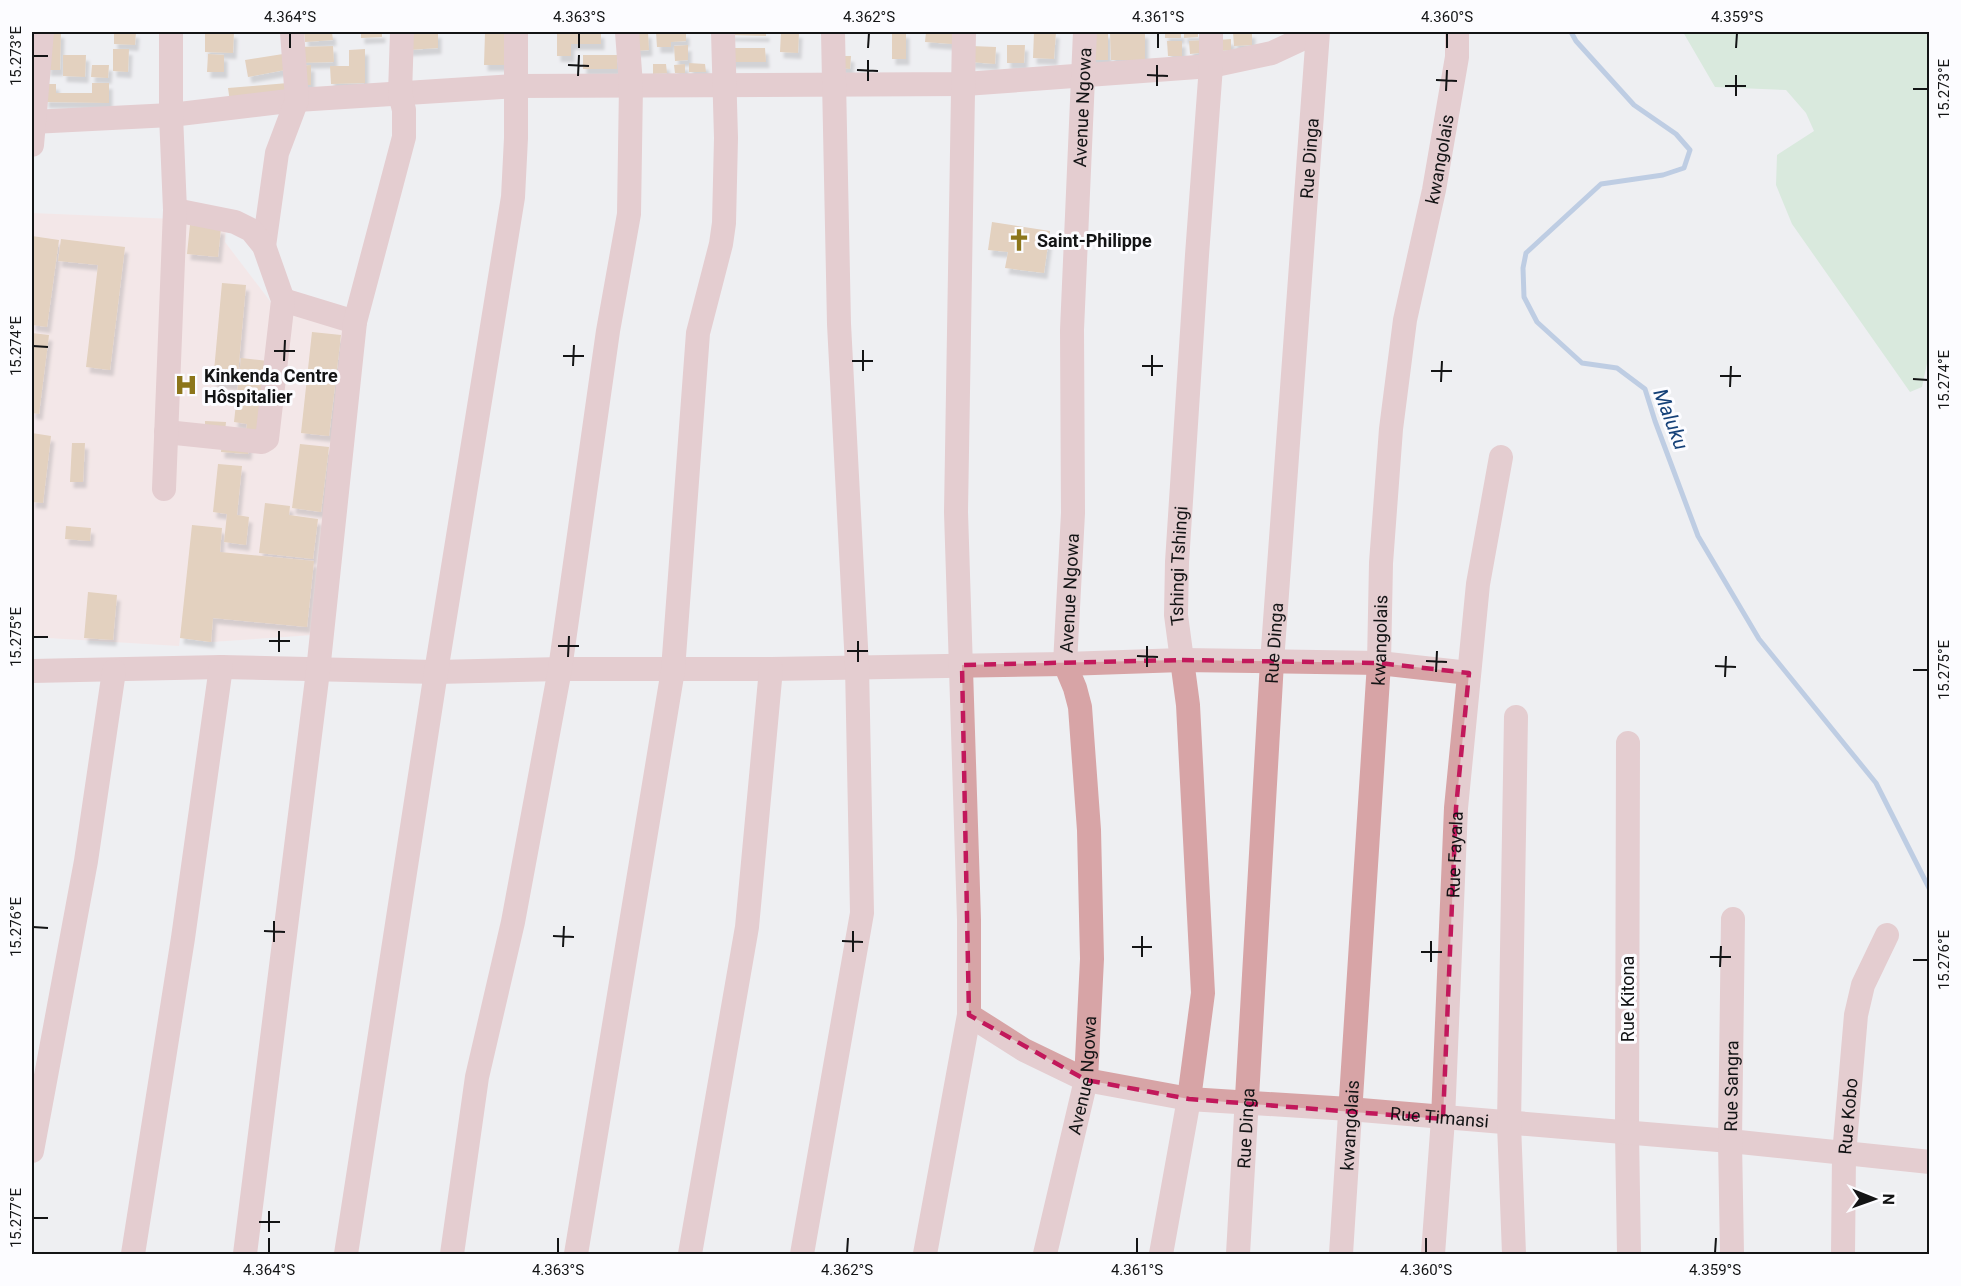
<svg xmlns="http://www.w3.org/2000/svg" width="1961" height="1286" font-family="Roboto,sans-serif">
  <defs>
    <filter id="shadow"><feDropShadow dx="3.5" dy="6" stdDeviation="1.5" flood-color="#0004"/></filter>
  </defs>
  <rect width="100%" height="100%" fill="#eeeff2"/>
  <!-- medical -->
  <path fill="#f9dedb" d="M 32,213 L 174,219 L 226,224 L 225,242 L 273,305 L 346,330 L 313,635 L 211,642 L 180,638 L 179,646 L 32,637 Z"/>
  <!-- green -->
  <path fill="#bee2c4" d="M 1683,32 L 1929,32 L 1930,349 L 1922,387 L 1910,392 L 1792,224 L 1776,185 L 1777,155 L 1814,131 L 1806,113 L 1786,90 L 1715,87 Z"/>
  <g fill="none" stroke-linecap="round" stroke-linejoin="round">
    <!-- stream -->
    <path stroke="#84a5d1" stroke-width="5" d="M 1571,32 L 1576,41 L 1634,105 L 1676,134 L 1690,150 L 1684,168 L 1663,175 L 1601,184 L 1526,253 L 1523,268 L 1524,297 L 1537,322 L 1582,363 L 1617,368 L 1645,389 L 1655,421 L 1698,536 L 1759,639 L 1876,783 L 1930,890"/>
  </g>
  <!-- building -->
  <path fill="#d4ad80" filter="url(#shadow)" d="M 49,32 L 61,32 L 60,70 L 47,70 Z
    M 114,32 L 136,32 L 135,45 L 114,44 Z
    M 205,32 L 234,32 L 233,53 L 205,52 Z
    M 304,32 L 332,32 L 333,40 L 305,42 Z
    M 361,32 L 382,32 L 382,37 L 361,38 Z
    M 438,32 L 438,48 L 408,50 L 407,33 Z
    M 557,32 L 601,32 L 601,44 L 571,44 L 571,56 L 557,56 Z
    M 633,32 L 648,32 L 649,50 L 634,51 Z
    M 656,32 L 686,32 L 686,41 L 671,42 L 671,47 L 657,47 Z
    M 730,32 L 766,32 L 766,36 L 730,35 Z
    M 781,32 L 799,32 L 798,53 L 780,52 Z
    M 892,32 L 906,32 L 906,59 L 892,59 Z
    M 926,32 L 953,32 L 952,44 L 925,42 Z
    M 1034,32 L 1056,32 L 1054,59 L 1033,58 Z
    M 1089,32 L 1108,32 L 1108,60 L 1090,60 Z
    M 1110,32 L 1145,32 L 1145,60 L 1111,60 Z
    M 1165,32 L 1181,32 L 1181,38 L 1165,38 Z
    M 1184,32 L 1198,32 L 1198,37 L 1184,38 Z
    M 1233,32 L 1252,32 L 1252,45 L 1234,46 Z
    M 485,33 L 510,34 L 510,65 L 484,65 Z
    M 1231,39 L 1231,50 L 1218,51 L 1218,40 Z
    M 1206,40 L 1207,52 L 1190,54 L 1189,41 Z
    M 1167,41 L 1182,41 L 1182,56 L 1168,56 Z
    M 688,45 L 688,60 L 675,61 L 674,46 Z
    M 1007,45 L 1025,45 L 1024,63 L 1007,63 Z
    M 333,46 L 334,62 L 297,63 L 297,47 Z
    M 971,46 L 996,47 L 995,64 L 970,62 Z
    M 728,48 L 765,48 L 766,62 L 728,62 Z
    M 113,49 L 129,49 L 128,72 L 113,71 Z
    M 365,49 L 365,83 L 331,84 L 330,66 L 349,66 L 349,50 Z
    M 208,54 L 224,55 L 224,72 L 207,72 Z
    M 283,54 L 285,70 L 248,77 L 245,60 Z
    M 63,55 L 86,55 L 85,77 L 63,76 Z
    M 583,55 L 617,55 L 617,69 L 583,69 Z
    M 840,56 L 851,56 L 850,69 L 839,68 Z
    M 689,63 L 705,64 L 706,72 L 689,72 Z
    M 653,64 L 666,64 L 667,73 L 653,74 Z
    M 685,64 L 685,73 L 675,73 L 674,65 Z
    M 92,65 L 109,65 L 108,78 L 91,77 Z
    M 311,65 L 311,85 L 300,85 L 299,66 Z
    M 92,83 L 109,83 L 109,103 L 45,102 L 45,84 L 56,84 L 56,93 L 92,93 Z
    M 288,83 L 289,96 L 230,102 L 228,88 Z
    M 992,222 L 1050,231 L 1044,273 L 1005,268 L 1008,252 L 988,250 Z
    M 190,225 L 221,228 L 218,257 L 187,254 Z
    M 32,236 L 59,240 L 47,327 L 32,325 Z
    M 61,239 L 125,247 L 110,370 L 86,367 L 98,265 L 58,261 Z
    M 222,283 L 246,285 L 237,385 L 213,382 Z
    M 312,332 L 341,335 L 329,436 L 301,433 Z
    M 32,333 L 49,335 L 39,414 L 32,413 Z
    M 241,358 L 268,361 L 259,432 L 246,431 L 247,424 L 234,422 Z
    M 205,421 L 226,422 L 225,432 L 205,431 Z
    M 32,433 L 51,436 L 43,503 L 32,502 Z
    M 222,439 L 249,442 L 248,454 L 221,452 Z
    M 72,443 L 85,443 L 83,482 L 70,482 Z
    M 300,444 L 329,447 L 321,512 L 292,508 Z
    M 218,464 L 242,466 L 237,515 L 249,517 L 246,545 L 224,542 L 227,514 L 213,512 Z
    M 265,503 L 290,506 L 289,515 L 318,519 L 313,559 L 259,553 Z
    M 192,525 L 222,528 L 220,552 L 314,561 L 307,627 L 213,618 L 211,642 L 180,638 Z
    M 66,526 L 91,528 L 90,541 L 65,539 Z
    M 88,592 L 117,595 L 113,640 L 84,638 Z"/>
  <g fill="none" stroke-linecap="round" stroke-linejoin="round">
    <!-- minor -->
    <g stroke="#d7a4a6" stroke-width="24">
      <path d="M 32,122 L 171,115 L 297,100 L 516,86 L 965,84 L 1211,66 L 1272,53 L 1317,32"/>
      <path d="M 32,145 L 42,32"/>
      <path d="M 264,246 L 277,153 L 297,100 L 292,32"/>
      <path d="M 283,300 L 355,322"/>
      <path d="M 166,432 L 262,442 L 267,439 L 283,300 L 264,246 L 251,230 L 235,222 L 175,210"/>
      <path d="M 164,489 L 175,210 L 171,115 L 171,32"/>
      <path d="M 32,671 L 221,667 L 436,672 L 560,669 L 771,669 L 1065,664 L 1182,660 L 1379,663 L 1469,673"/>
      <path d="M 1628,743 L 1627,1133 L 1629,1254"/>
      <path id="s1" d="M 969,1015 L 1024,1050 L 1086,1080 L 1189,1099 L 1349,1109 L 1730,1141 L 1930,1162"/>
      <path d="M 32,1151 L 86,861 L 114,671"/>
      <path d="M 133,1254 L 183,938 L 221,667"/>
      <path d="M 245,1254 L 318,671 L 355,322 L 404,137 L 404,110 L 400,94 L 402,32"/>
      <path d="M 346,1254 L 436,672 L 513,197 L 516,138 L 516,32"/>
      <path d="M 452,1254 L 477,1077 L 513,922 L 560,669 L 608,331 L 629,214 L 631,85 L 627,32"/>
      <path d="M 576,1254 L 673,670 L 698,333 L 721,244 L 724,223 L 726,138 L 723,32"/>
      <path d="M 690,1254 L 747,927 L 771,669"/>
      <path d="M 802,1254 L 862,913 L 857,666 L 839,324 L 833,32"/>
      <path d="M 925,1254 L 969,1015 L 969,920 L 956,512 L 964,32"/>
      <path id="s2" d="M 1045,1254 L 1086,1080 L 1092,959 L 1089,830 L 1080,707 L 1075,688 L 1065,664 L 1073,513 L 1072,330 L 1085,32"/>
      <path id="s3" d="M 1161,1254 L 1189,1099 L 1203,993 L 1188,705 L 1176,615 L 1177,562 L 1197,255 L 1211,66 L 1211,32"/>
      <path id="s4" d="M 1238,1254 L 1272,662 L 1318,32"/>
      <path id="s5" d="M 1341,1254 L 1379,663 L 1381,563 L 1391,429 L 1405,320 L 1434,190 L 1457,57 L 1457,32"/>
      <path id="s6" d="M 1433,1254 L 1443,1119 L 1456,808 L 1478,584 L 1501,457"/>
      <path d="M 1514,1254 L 1509,1124 L 1516,717"/>
      <path id="s7" d="M 1732,1254 L 1730,1141 L 1733,919"/>
      <path id="s8" d="M 1843,1254 L 1844,1155 L 1856,1015 L 1863,985 L 1887,935"/>
    </g>
  </g>
  <!-- marked area -->
  <path d="M0 0H1961V1286H0ZM 1182,660 L 1379,663 L 1469,673 L 1456,808 L 1443,1119 L 1189,1099 L 1086,1080 L 969,1015 L 962,665 Z" fill="#eeeff2" fill-opacity=".55" fill-rule="evenodd"/>
  <path fill="none" stroke="#c2185b" stroke-width="4.5" stroke-dasharray="12 8" stroke-linejoin="round" d="M 1182,660 L 1379,663 L 1469,673 L 1456,808 L 1443,1119 L 1189,1099 L 1086,1080 L 969,1015 L 962,665 Z"/>
  <!-- ticks -->
  <path fill="none" stroke="#131415" stroke-width="2" d="M 290,48 L 290,33M 579,48 L 579,33M 868,48 L 869,33M 1158,48 L 1158,33M 1447,48 L 1447,33M 1736,48 L 1737,33M 33,56 L 48,56M 568,65 L 589,66M 857,70 L 878,71M 1147,75 L 1168,76M 578,76 L 579,55M 1436,80 L 1457,81M 868,81 L 868,60M 1157,86 L 1157,65M 1725,86 L 1746,86M 1913,89 L 1928,89M 1446,91 L 1447,70M 1736,96 L 1736,75M 33,346 L 48,347M 274,351 L 295,351M 563,356 L 584,356M 284,361 L 285,340M 852,361 L 873,361M 573,366 L 574,345M 1142,366 L 1163,366M 863,371 L 863,350M 1431,371 L 1452,371M 1152,376 L 1152,355M 1720,376 L 1741,376M 1913,379 L 1928,380M 1441,382 L 1442,361M 1730,387 L 1731,366M 33,637 L 48,637M 269,641 L 290,641M 558,646 L 579,646M 847,651 L 868,651M 279,652 L 279,631M 1137,656 L 1158,657M 568,657 L 569,636M 1426,661 L 1447,662M 858,662 L 858,641M 1715,666 L 1736,667M 1147,667 L 1147,646M 1913,670 L 1928,670M 1436,672 L 1437,651M 1725,677 L 1726,656M 33,927 L 48,928M 264,931 L 285,932M 553,936 L 574,937M 842,941 L 863,942M 274,942 L 274,921M 563,947 L 564,926M 1132,947 L 1152,947M 853,952 L 853,931M 1421,952 L 1442,952M 1142,957 L 1142,936M 1710,957 L 1731,957M 1913,960 L 1928,960M 1431,962 L 1431,941M 1720,967 L 1721,946M 33,1218 L 48,1218M 259,1222 L 280,1222M 269,1232 L 269,1211M 269,1253 L 269,1238M 558,1253 L 558,1238M 847,1253 L 848,1238M 1137,1253 L 1137,1238M 1426,1253 L 1426,1238M 1715,1253 L 1716,1238"/>
  <!-- icons -->
  <defs>
    <g id="church-bare" transform="scale(1.8)"><path d="M-1.2-6h2.4v3.5h3.3v2.4h-3.3V6h-2.4V-.1h-3.3v-2.4h3.3Z" fill="#8c761b" stroke="#fcfcff" stroke-width="2.5" paint-order="stroke"/></g>
    <g id="hospital-bare" transform="scale(1.8)"><path d="M-5-5h3v3.5h4V-5h3V5h-3V1.5h-4V5h-3Z" fill="#8c761b" stroke="#fcfcff" stroke-width="2.5" paint-order="stroke"/></g>
  </defs>
  <g fill-rule="evenodd">
    <use href="#church-bare" x="1019" y="240"/>
    <use href="#hospital-bare" x="186" y="385"/>
  </g>
  <g text-anchor="middle" dominant-baseline="central" stroke-width="6" stroke-linejoin="round" paint-order="stroke">
    <!-- street labels -->
    <g font-size="18" fill="#131415" stroke="#fcfcff">
      <text stroke="none"><textPath href="#s2" startOffset="1155">Avenue Ngowa</textPath></text>
      <text stroke="none"><textPath href="#s4" startOffset="1098">Rue Dinga</textPath></text>
      <text stroke="none"><textPath href="#s5" startOffset="1101">kwangolais</textPath></text>
      <text stroke="none"><textPath href="#s3" startOffset="693">Tshingi Tshingi</textPath></text>
      <text stroke="none"><textPath href="#s2" startOffset="669">Avenue Ngowa</textPath></text>
      <text stroke="none"><textPath href="#s5" startOffset="615">kwangolais</textPath></text>
      <text stroke="none"><textPath href="#s4" startOffset="612">Rue Dinga</textPath></text>
      <text stroke="none"><textPath href="#s6" startOffset="400">Rue Fayala</textPath></text>
      <text transform="translate(1627 999) rotate(-90)">Rue Kitona</text>
      <text stroke="none"><textPath href="#s2" startOffset="183">Avenue Ngowa</textPath></text>
      <text stroke="none"><textPath href="#s7" startOffset="168">Rue Sangra</textPath></text>
      <text stroke="none"><textPath href="#s8" startOffset="138">Rue Kobo</textPath></text>
      <text stroke="none"><textPath href="#s1" startOffset="490">Rue Timansi</textPath></text>
      <text stroke="none"><textPath href="#s5" startOffset="129">kwangolais</textPath></text>
      <text stroke="none"><textPath href="#s4" startOffset="126">Rue Dinga</textPath></text>
    </g>
    <!-- poi labels -->
    <g font-size="18" font-weight="bold" fill="#131415" stroke="#fcfcff" text-anchor="start">
      <text x="1037" y="240">Saint-Philippe</text>
      <text x="204" y="375">Kinkenda Centre<tspan x="204" dy="21">Hôspitalier</tspan></text>
    </g>
    <!-- water labels -->
    <g font-size="20" font-style="italic" fill="#154178" stroke="#fcfcff">
      <text transform="translate(1671 419) rotate(69)">Maluku</text>
    </g>
  </g>
  <!-- border -->
  <rect width="1961" height="1286" fill="none" stroke="#fcfcff" stroke-width="66"/>
  <!-- north arrow -->
  <g transform="translate(1874 1199) rotate(91)" stroke="#fcfcff" stroke-width="4.5" paint-order="stroke">
  <path d="M0-4.5L10 22L0 15L-10 22Z" fill="#131415"/>
  <text y="-9" font-size="16" font-weight="bold" text-anchor="middle" fill="#131415">N</text>
  </g>
  <rect x="33" y="33" width="1895" height="1220" fill="none" stroke="#131415" stroke-width="2"/>
  <g font-size="15" text-anchor="middle" fill="#131415">
    <text x="290" y="22">4.364°S</text>
    <text x="579" y="22">4.363°S</text>
    <text x="869" y="22">4.362°S</text>
    <text x="1158" y="22">4.361°S</text>
    <text x="1447" y="22">4.360°S</text>
    <text x="1737" y="22">4.359°S</text>
    <text transform="translate(16 56) rotate(-90)" y="5">15.273°E</text>
    <text transform="translate(1944 89) rotate(-90)" y="5">15.273°E</text>
    <text transform="translate(16 346) rotate(-90)" y="5">15.274°E</text>
    <text transform="translate(1944 380) rotate(-90)" y="5">15.274°E</text>
    <text transform="translate(16 637) rotate(-90)" y="5">15.275°E</text>
    <text transform="translate(1944 670) rotate(-90)" y="5">15.275°E</text>
    <text transform="translate(16 927) rotate(-90)" y="5">15.276°E</text>
    <text transform="translate(1944 960) rotate(-90)" y="5">15.276°E</text>
    <text transform="translate(16 1218) rotate(-90)" y="5">15.277°E</text>
    <text x="269" y="1275">4.364°S</text>
    <text x="558" y="1275">4.363°S</text>
    <text x="847" y="1275">4.362°S</text>
    <text x="1137" y="1275">4.361°S</text>
    <text x="1426" y="1275">4.360°S</text>
    <text x="1715" y="1275">4.359°S</text>
  </g>
</svg>
